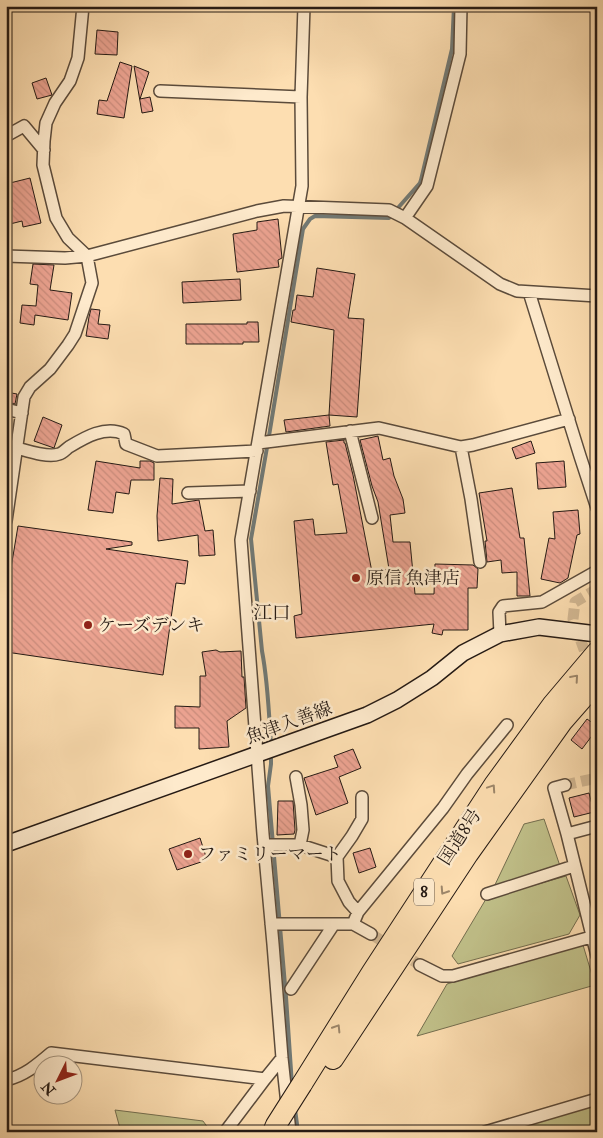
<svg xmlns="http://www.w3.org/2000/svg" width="603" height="1138" font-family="'IM FELL Double Pica','Noto Serif JP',serif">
  <defs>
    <pattern id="building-back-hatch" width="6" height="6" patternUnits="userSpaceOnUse" patternTransform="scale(1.25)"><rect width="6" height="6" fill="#eca391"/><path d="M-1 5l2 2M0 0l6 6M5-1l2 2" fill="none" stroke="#ca8c7c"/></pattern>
  </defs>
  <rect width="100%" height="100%" fill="#fddeb1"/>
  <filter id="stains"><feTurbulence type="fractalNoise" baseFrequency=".004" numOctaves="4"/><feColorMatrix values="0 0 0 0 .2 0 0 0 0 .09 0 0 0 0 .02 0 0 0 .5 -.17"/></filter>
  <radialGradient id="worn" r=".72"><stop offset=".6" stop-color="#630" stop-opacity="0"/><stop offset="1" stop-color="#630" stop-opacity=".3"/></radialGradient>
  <!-- green -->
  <path fill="#c1c18a" stroke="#736e4f" d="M 544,819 L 560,866 L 492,891 L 524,824 Z
    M 566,876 L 580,915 L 569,934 L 458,964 L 452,956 L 486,899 Z
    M 583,945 L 595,985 L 417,1036 L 447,984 Z
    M 597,1104 L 597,1132 L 502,1132 Z
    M 115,1110 L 203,1121 L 211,1132 L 121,1132 Z"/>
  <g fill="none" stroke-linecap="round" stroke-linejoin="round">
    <!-- stream -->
    <path stroke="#717975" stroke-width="4" d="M 271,746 C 269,714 268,682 262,651 L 251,539 L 269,436 L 303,229 L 310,219 L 315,216 L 389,218 L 420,183 L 421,180 L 452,49 L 454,6
      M 271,753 L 271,764 L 268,786 L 286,997 L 292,1085
      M 295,1109 L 298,1132"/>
  </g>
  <!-- building -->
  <path fill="url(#building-back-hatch)" stroke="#251a14" d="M 97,30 L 118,32 L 117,55 L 95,54 Z
    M 120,62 L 132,66 L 124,118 L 97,114 L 99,100 L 107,101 Z
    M 134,66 L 149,72 L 140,99 L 150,97 L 153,111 L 142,113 Z
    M 46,78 L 52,95 L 37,99 L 32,83 Z
    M 30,178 L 41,223 L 23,227 L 22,221 L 6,225 L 6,184 Z
    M 278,219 L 282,258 L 278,260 L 279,267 L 237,272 L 233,234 L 257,230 L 257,222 Z
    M 33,264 L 54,265 L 50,290 L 72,293 L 68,320 L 35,315 L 34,325 L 20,323 L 22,305 L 36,306 L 38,285 L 30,284 Z
    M 317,268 L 355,274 L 348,318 L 364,319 L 357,417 L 329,415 L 334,330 L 291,322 L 293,310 L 295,310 L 297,295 L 313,297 Z
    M 240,279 L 241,300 L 183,303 L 182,282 Z
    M 91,309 L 100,310 L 98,324 L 110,325 L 108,339 L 86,336 L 89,317 Z
    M 247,322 L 258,322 L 259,342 L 243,342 L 243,344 L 186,344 L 186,324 L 247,324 Z
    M 6,392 L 17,394 L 15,404 L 6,402 Z
    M 329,415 L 330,426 L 286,432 L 284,420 Z
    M 43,417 L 62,425 L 54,448 L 34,441 Z
    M 378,436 L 383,460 L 390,458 L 394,476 L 403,499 L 405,513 L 390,515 L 393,542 L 410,542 L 415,594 L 434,594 L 435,564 L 473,565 L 478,569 L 477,588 L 468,588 L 468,630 L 443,630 L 442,635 L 432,633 L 434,624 L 296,638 L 294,616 L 302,614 L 294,521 L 313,519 L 315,535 L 347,533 L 338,484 L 333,485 L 326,442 L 344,440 L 344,443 L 345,443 L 353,475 L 372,572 L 389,569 L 378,502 L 372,486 L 360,440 Z
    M 531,441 L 535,453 L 516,459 L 512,448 Z
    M 96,461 L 140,468 L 140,461 L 150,461 L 154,463 L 154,480 L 131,480 L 129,494 L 116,492 L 113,513 L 88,510 Z
    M 564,461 L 566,487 L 538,489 L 536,463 Z
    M 160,478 L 173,479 L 172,504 L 199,500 L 205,531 L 213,530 L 215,555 L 199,556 L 198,535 L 158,541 L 157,516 Z
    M 512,488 L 520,538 L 524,538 L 530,596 L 517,596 L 517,572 L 502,573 L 501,560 L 487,562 L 485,541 L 487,541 L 479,493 Z
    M 578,510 L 580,534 L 577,535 L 568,578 L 560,583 L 541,579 L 549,538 L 555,539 L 553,512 Z
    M 18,526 L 132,542 L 132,545 L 106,549 L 188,561 L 185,584 L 176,583 L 163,675 L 6,652 L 6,598 Z
    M 216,650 L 220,652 L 241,651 L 242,677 L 244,677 L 246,708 L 227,721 L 229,747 L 199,749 L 199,728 L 175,728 L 175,706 L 200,707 L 200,676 L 206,676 L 202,652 Z
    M 587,719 L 597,726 L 597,729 L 582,749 L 571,740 Z
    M 353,749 L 361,768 L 339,777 L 348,803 L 316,815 L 304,778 L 338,767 L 334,756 Z
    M 589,793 L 594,812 L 574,817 L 569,798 Z
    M 278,801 L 293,801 L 295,830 L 294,834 L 277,835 Z
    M 200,838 L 207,860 L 177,870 L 169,849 Z
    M 370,848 L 376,867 L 359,873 L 353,853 Z"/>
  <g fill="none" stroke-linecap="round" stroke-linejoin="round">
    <!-- street-tunnel -->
    <path stroke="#d2b792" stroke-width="11" stroke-dasharray="11 5.5" stroke-linecap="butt" d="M 590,666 L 573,619 L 575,602 L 597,589
      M 565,785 L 597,778
      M 371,934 L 420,965"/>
    <!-- street casing -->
    <g stroke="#5b4b3b" stroke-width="14">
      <path id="street" d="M 160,91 L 301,97
        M 6,136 L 24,126 L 44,150
        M 405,218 L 427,186 L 460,54 L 461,6
        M 6,256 L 65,258 L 87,256 L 257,211 L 284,206 L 389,210 L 405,218 L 500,284 L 517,291 L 597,296
        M 529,292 L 580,456 L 597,508
        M 6,409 L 22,413
        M 350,431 L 372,518
        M 258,443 L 379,428 L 461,447 L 473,445 L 569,419
        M 461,447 L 471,499 L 480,562
        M 17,448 C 28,451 48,458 59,454 C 63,453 66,449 69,447 C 84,438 105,425 124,434 L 126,444 L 157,456 L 257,451
        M 188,493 L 250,491
        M 6,521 L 24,397 L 30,387 L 50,369 L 68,345 L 75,334 L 92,283 L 87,256 L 68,238 L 56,218 L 43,165 L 44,141 L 46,123 L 55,103 L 70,81 L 78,58 L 83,6
        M 500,634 L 499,612 L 503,606 L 542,602 L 597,571
        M 296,777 L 301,805 L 303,830 L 300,845 L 337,857 L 338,881 L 349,902 L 358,912
        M 565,785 L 554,788 L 567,834
        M 597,826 L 567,834 L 597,956
        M 264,845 L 300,845
        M 337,857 L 352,836 L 362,819 L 362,797
        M 487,894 L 574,866
        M 271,924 L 353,924 L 371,934
        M 353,924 L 358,912 L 443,808 L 467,774 L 507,725
        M 420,965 L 442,976 L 453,976 L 591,937
        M 291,989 L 334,924
        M 6,1080 C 24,1076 37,1065 51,1053 L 265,1079
        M 225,1132 L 265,1079 L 282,1058
        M 290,1132 L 282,1058 L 273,944 L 263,834 L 241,540 L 302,186 L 301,97 L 304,6
        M 485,1132 L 597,1099"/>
    </g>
    <!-- secondary casing -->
    <g stroke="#251a14" stroke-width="18">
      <path id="secondary" d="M 6,844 L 367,715 L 397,700 L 432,678 L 463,653 L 500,634 L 539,627 L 597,634"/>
    </g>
    <!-- highway casing -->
    <g stroke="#251a14" stroke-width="22">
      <path id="highway" d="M 333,1059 L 468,854 L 562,722 L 597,682
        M 302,1084 L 372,972 L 494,785 L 553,704 L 597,652"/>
    </g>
    <!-- street -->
    <use href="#street" stroke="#feeacc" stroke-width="11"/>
    <!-- secondary -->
    <use href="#secondary" stroke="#feeacc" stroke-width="15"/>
    <!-- highway -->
    <use href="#highway" stroke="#fddeb1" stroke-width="20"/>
    <!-- highway-bridge casing -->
    <g stroke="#251a14" stroke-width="22" stroke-linecap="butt">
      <path id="highway-bridge" d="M 273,1132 L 276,1125 L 302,1084"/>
    </g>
    <!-- highway-bridge -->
    <use href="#highway-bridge" stroke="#fddeb1" stroke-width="20"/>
  </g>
  <!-- one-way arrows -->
  <defs><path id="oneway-chevron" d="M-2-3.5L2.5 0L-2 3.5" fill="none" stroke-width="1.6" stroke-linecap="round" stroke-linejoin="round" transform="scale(1.25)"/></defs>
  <g stroke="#9c866a">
    <use href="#oneway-chevron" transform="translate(575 678) rotate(-49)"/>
    <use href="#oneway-chevron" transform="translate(492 788) rotate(-56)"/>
    <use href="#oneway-chevron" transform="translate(444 891) rotate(123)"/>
    <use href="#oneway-chevron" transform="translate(337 1028) rotate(-58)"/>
  </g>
  <!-- markers -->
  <g fill="#8f2418" stroke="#feeacc" stroke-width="2">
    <circle cx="356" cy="578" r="5"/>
    <circle cx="88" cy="625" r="5"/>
    <circle cx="188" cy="854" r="5"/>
  </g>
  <g text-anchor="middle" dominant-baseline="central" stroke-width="5" stroke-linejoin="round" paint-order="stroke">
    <!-- shield labels -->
    <rect fill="#feeacc" stroke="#66584b" stroke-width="1" x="414" y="878.5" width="20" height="27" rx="4"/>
    <g font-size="16" font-weight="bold" fill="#251a14">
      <text x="424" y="892">8</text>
    </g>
    <!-- poi labels -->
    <g font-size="18" fill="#251a14" stroke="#feeacc" text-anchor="start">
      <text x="366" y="578">原信 魚津店</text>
      <text x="98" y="625">ケーズデンキ</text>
      <text x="198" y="854">ファミリーマート</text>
    </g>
    <!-- street labels -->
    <g font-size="18" fill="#251a14" stroke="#feeacc">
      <text transform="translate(289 723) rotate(-20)">魚津入善線</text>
      <text transform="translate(460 837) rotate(-57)">国道8号</text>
    </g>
    <!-- neighbourhood labels -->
    <g font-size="19" fill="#251a14" stroke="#feeacc">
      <text x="272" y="613">江口</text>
    </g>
  </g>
  <!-- margin -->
  <rect width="603" height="1138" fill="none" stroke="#fddeb1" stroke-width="25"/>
  <rect x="8" y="8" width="588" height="1123" fill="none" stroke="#251a14" stroke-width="2.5"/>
  <rect x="12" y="12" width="578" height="1113" fill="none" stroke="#251a14"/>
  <!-- north arrow -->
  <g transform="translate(58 1080) rotate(228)"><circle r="24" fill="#feeacc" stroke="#a79782"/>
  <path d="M0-4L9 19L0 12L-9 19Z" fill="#8f2418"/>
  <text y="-8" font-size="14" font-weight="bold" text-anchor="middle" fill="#251a14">N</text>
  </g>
  <rect width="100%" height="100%" filter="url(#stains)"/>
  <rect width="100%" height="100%" fill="url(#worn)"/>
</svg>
